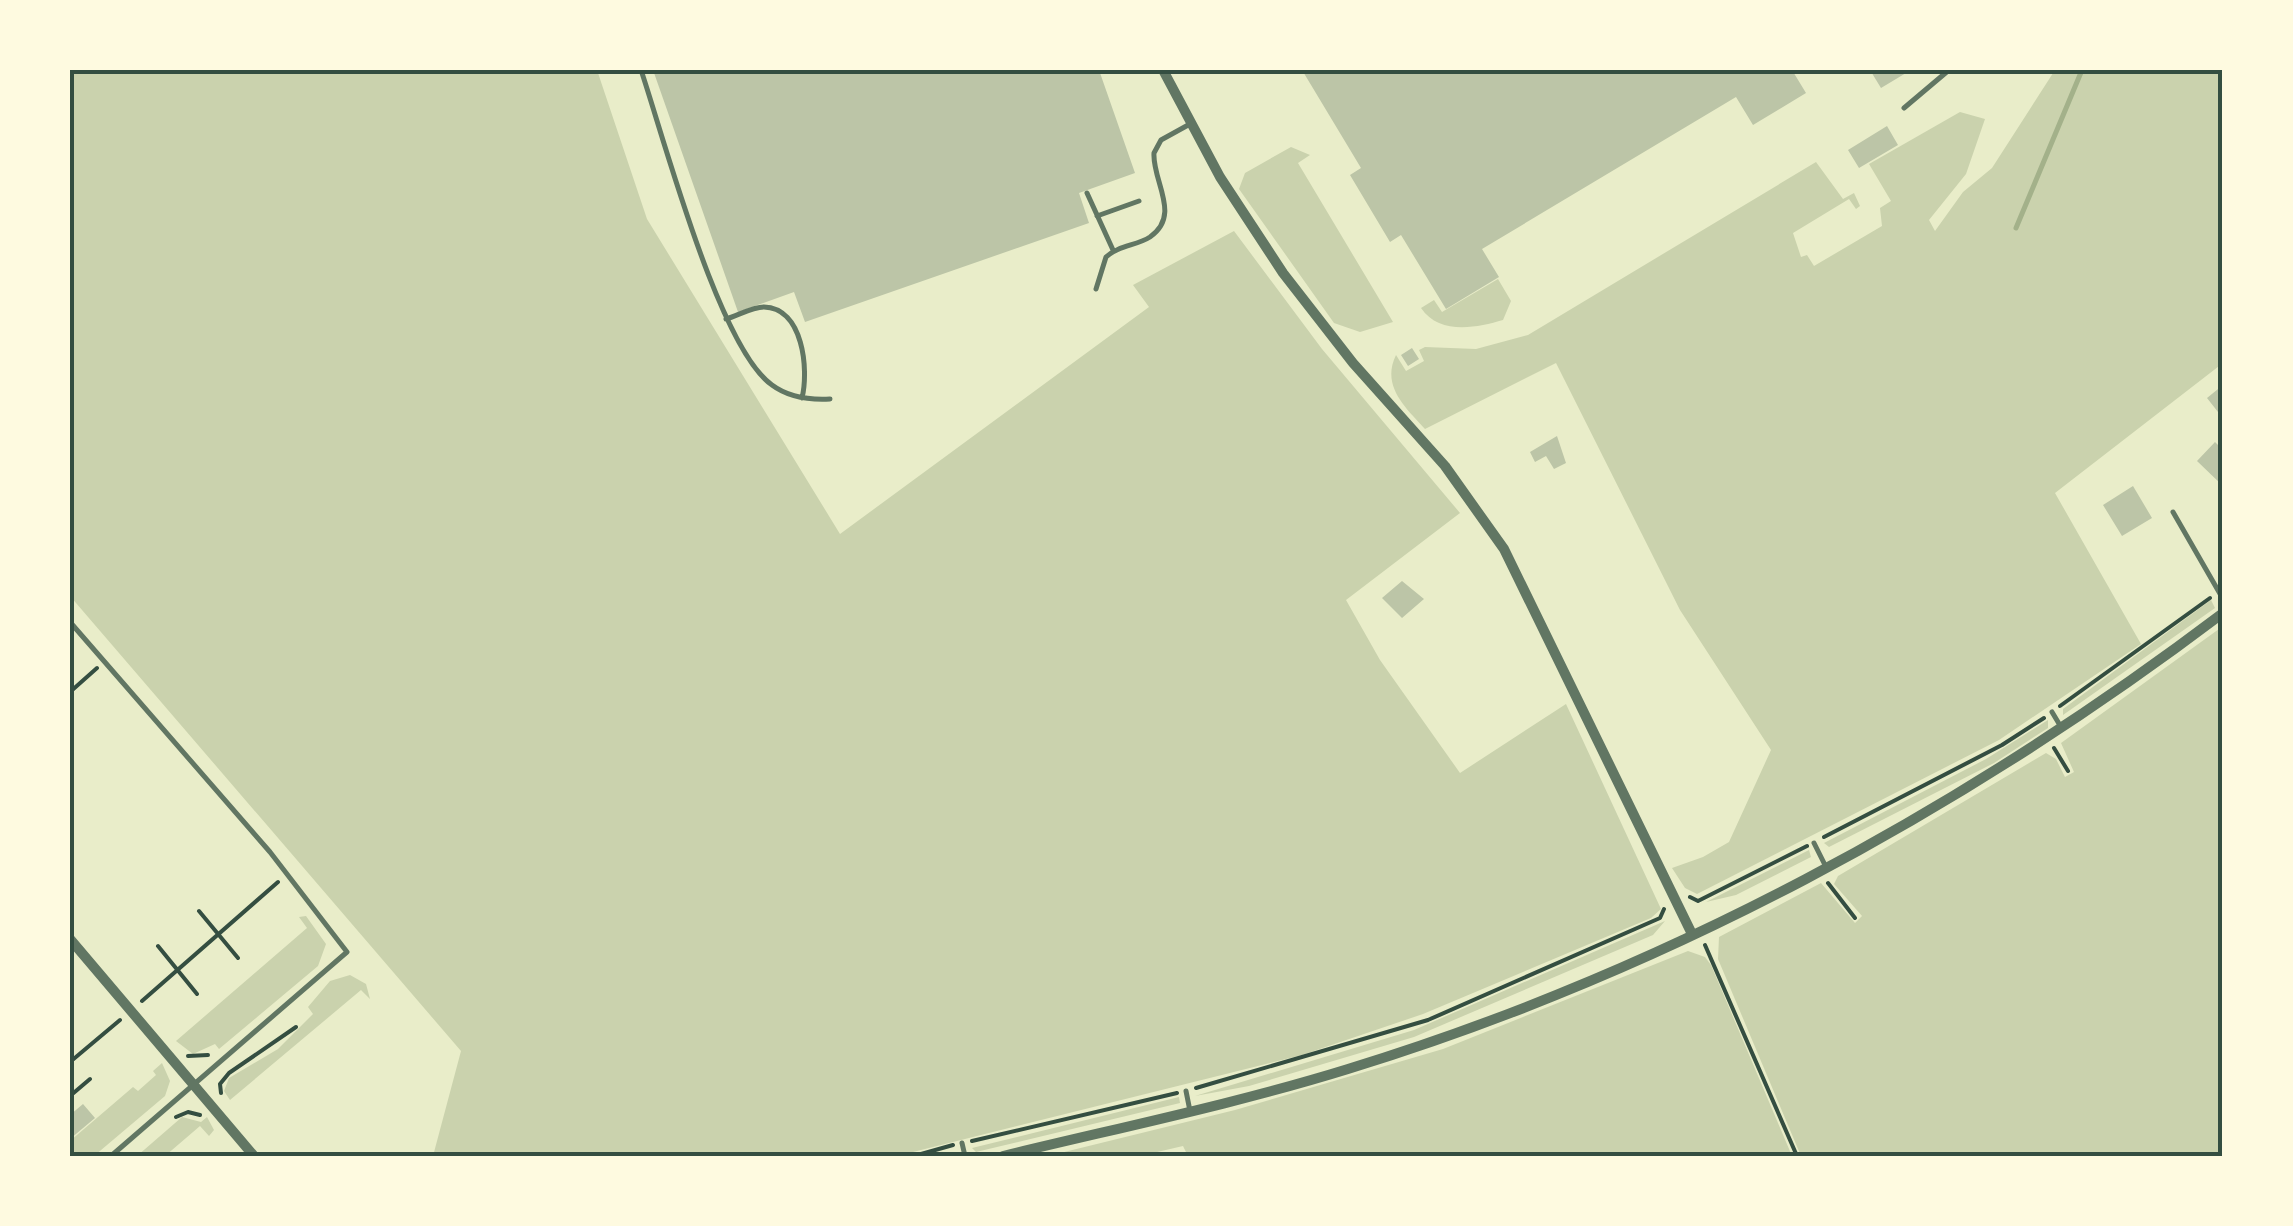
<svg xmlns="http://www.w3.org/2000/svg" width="2293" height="1226" font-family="'Roboto Serif',serif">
  <rect width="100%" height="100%" fill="#e9edc9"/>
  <!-- green -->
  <path fill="#cad2ad" d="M 70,70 L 597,70 L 647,219 L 840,534 L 1149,307 L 1133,285 L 1234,231 L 1322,349 L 1460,513 L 1346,600 L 1380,660 L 1460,773 L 1566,704 L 1661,909 L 1651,918 L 1423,1014 L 1302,1055 L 897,1156 L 433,1156 L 461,1051 L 70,596 Z
    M 2055,70 L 2223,70 L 2223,363 L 2055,493 L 2141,644 L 1999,740 L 1697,894 L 1685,888 L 1672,868 L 1703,857 L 1729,842 L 1771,750 L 1680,610 L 1556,363 L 1425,429 C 1405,407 1381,386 1396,355 L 1406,371 L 1424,361 L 1419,350 L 1425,347 L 1476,349 L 1528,335 L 1816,162 L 1843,199 L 1854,193 L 1860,206 L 1856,209 L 1849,199 L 1793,233 L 1801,257 L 1807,255 L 1814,266 L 1882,226 L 1880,208 L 1891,201 L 1869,164 L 1960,112 L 1985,119 L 1966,174 L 1929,220 L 1935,231 L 1963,192 L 1992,168 Z
    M 1291,147 L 1310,155 L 1298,163 L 1393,322 L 1360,332 L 1334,323 L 1239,189 L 1245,173 Z
    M 1498,279 L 1511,301 L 1503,320 C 1476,328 1439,335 1421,308 L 1434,300 L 1442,312 Z
    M 2211,600 L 2215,608 L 2063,715 L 2063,709 Z
    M 2219,629 L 2223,630 L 2223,1156 L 1801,1156 L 1718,959 L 1719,937 L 1821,883 L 1855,923 L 1862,916 L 1834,884 L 1838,876 L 2046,753 L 2056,759 L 2065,777 L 2074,772 L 2061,743 Z
    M 2048,720 L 2048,728 L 1994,763 L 1829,847 L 1824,843 L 1986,759 Z
    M 1809,850 L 1811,857 L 1736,895 L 1706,902 Z
    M 306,916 L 326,944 L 318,966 L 219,1049 L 215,1044 L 193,1054 L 176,1041 L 307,928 L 299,917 Z
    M 1665,921 L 1653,935 L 1414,1037 L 1249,1086 L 1195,1096 L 1414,1030 Z
    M 1688,951 L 1705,957 L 1711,965 L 1792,1156 L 1188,1156 L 1183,1146 L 1140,1156 L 1048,1156 L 1235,1110 L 1443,1049 Z
    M 350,975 L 366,984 L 370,999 L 361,990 L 230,1100 L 224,1091 L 229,1078 L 278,1049 L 313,1014 L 308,1007 L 330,981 Z
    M 162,1063 L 170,1081 L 165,1096 L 94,1156 L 70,1156 L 70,1141 L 133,1087 L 138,1091 L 156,1075 L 153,1071 Z
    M 1179,1097 L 1180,1103 L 976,1152 L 972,1148 Z
    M 182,1117 L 201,1122 L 207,1117 L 214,1130 L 209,1136 L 200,1126 L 165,1156 L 137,1156 Z"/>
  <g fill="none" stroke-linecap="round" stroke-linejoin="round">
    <!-- stream -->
    <path stroke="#a3b18a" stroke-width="5" d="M 2016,228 L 2082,70"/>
  </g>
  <!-- building -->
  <path fill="#bcc5a7" d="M 653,70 L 1099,70 L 1135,173 L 1079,193 L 1089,223 L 805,322 L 794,292 L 738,312 Z
    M 1302,70 L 1792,70 L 1806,93 L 1753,125 L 1736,97 L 1482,249 L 1499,277 L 1446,309 L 1401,235 L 1390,242 L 1350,175 L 1361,168 Z
    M 1870,70 L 1911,70 L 1881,88 Z
    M 1887,126 L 1898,145 L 1859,168 L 1848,150 Z
    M 1412,348 L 1419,359 L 1408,366 L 1401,355 Z
    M 2223,385 L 2223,408 L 2218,412 L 2207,398 Z
    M 1557,436 L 1566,463 L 1554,469 L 1546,456 L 1535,462 L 1530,452 Z
    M 2215,442 L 2223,450 L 2223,486 L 2197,461 Z
    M 2133,486 L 2152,518 L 2122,536 L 2103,505 Z
    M 1402,581 L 1424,599 L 1402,618 L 1382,598 Z
    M 83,1104 L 95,1118 L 70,1139 L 70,1115 Z"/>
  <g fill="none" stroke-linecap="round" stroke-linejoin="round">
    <!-- path -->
    <path stroke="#344e41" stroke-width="4" d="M 70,692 L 97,668
      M 2060,706 L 2210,598
      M 2054,748 L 2068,771
      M 1824,837 L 2002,745 L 2044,718
      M 1828,883 L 1855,918
      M 1690,897 L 1698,901 L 1807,846
      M 199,911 L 238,958
      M 1705,945 L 1797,1156
      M 158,946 L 197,994
      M 142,1001 L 278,882
      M 188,1056 L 208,1055
      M 70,1062 L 120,1020
      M 1196,1088 L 1428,1020 L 1660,918 L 1664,909
      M 221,1093 L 220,1084 L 229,1073 L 296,1027
      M 70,1096 L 90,1079
      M 176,1117 L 188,1112 L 200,1115
      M 972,1141 L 1177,1093
      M 914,1156 L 953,1145"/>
    <!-- service -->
    <path stroke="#617663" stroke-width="5" d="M 641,70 C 664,138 719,348 772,385 C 788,397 811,400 830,399
      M 1904,108 L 1949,70
      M 1087,193 L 1113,250
      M 1097,216 L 1139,201
      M 1096,289 L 1106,257 C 1119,245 1136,246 1150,237 C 1182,215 1152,181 1154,153 L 1161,140 L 1190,124
      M 726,319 C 737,316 752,307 764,307 C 803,308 809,369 802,398
      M 2173,512 L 2223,599
      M 70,622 L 270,852 L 347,952 L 111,1156
      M 2052,712 L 2061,727
      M 1814,843 L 1826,867
      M 1186,1091 L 1190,1111
      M 962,1143 L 965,1156"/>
    <!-- minor -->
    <path stroke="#617663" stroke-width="10" d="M 1163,70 L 1220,177 L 1283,273 L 1353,363 L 1445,466 L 1504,549 L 1692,934
      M 70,939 L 254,1156
      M 1003,1156 C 1118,1128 1235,1104 1348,1069 C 1664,972 1960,812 2223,613"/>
  </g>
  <!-- border -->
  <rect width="2293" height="1226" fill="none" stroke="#fefae0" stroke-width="145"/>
  <rect x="72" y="72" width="2148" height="1082" fill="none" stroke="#344e41" stroke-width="4"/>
</svg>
